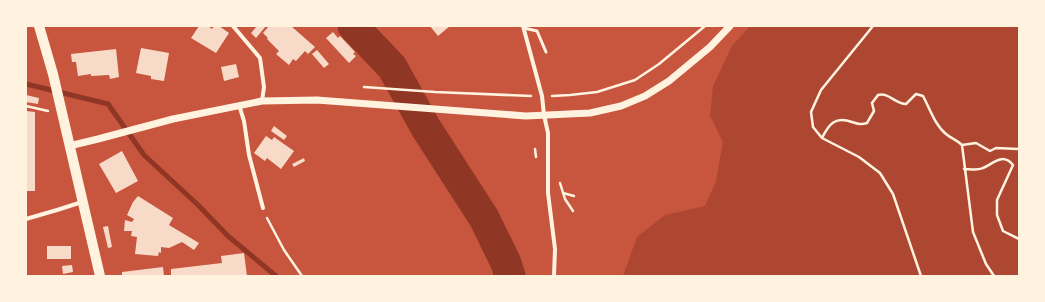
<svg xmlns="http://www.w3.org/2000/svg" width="1045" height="302" font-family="Rubik,sans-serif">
  <rect width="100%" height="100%" fill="#c8553d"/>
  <!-- green -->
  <path fill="#ae4732" d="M 750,26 L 1019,26 L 1019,276 L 623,276 L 637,237 L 665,215 L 705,206 L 716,181 L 723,142 L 710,116 L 713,86 L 732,46 Z"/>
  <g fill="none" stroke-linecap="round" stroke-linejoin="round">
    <!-- stream -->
    <path stroke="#8f3625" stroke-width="5" d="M 26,84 L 108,104 L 144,155 L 197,204 L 228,236 L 276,276"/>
    <!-- river -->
    <path stroke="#8f3625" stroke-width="31" d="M 353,26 L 392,67 L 426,128 L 484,218 L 506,263 L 510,276"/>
  </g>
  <!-- building -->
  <path fill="#f7dbc8" d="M 199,26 L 208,26 L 212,29 L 214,26 L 219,26 L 229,33 L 216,53 L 191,38 Z
    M 257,26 L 266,26 L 256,38 L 251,33 Z
    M 269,26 L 291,26 L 315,47 L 308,54 L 305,51 L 296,61 L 293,59 L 289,65 L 276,54 L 279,51 L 267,39 L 268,38 L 263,33 Z
    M 430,26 L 450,26 L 438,36 Z
    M 333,32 L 338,38 L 340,36 L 355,52 L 353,54 L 356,56 L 349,63 L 326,38 Z
    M 141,48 L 169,53 L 164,81 L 151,79 L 151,76 L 136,73 Z
    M 116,49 L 119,77 L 110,79 L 109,75 L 91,76 L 91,74 L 78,76 L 76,62 L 72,62 L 71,54 Z
    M 317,50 L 329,64 L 324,68 L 312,54 Z
    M 236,64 L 239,77 L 224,81 L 221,67 Z
    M 26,95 L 39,98 L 38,104 L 26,102 Z
    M 26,111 L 35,112 L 35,191 L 26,191 Z
    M 274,126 L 287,136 L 284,140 L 271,131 Z
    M 266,136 L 272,140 L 274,137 L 294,151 L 281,169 L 267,158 L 265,161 L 254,153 Z
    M 122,151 L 138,181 L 116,193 L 99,164 Z
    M 304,158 L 305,161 L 294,167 L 292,164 Z
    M 138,196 L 173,218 L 169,225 L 199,243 L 194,250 L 182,242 L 169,248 L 161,247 L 161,253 L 159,252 L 158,256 L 135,254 L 137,237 L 131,236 L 132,231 L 124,231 L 125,220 L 132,222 L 134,219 L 127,215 L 133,202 Z
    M 108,226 L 112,247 L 108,248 L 103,227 Z
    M 47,246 L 71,246 L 71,259 L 47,259 Z
    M 244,253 L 247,276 L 171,276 L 171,269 L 222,263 L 221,256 Z
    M 72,265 L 73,272 L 63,274 L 62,266 Z
    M 163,267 L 164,276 L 122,276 L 122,272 Z"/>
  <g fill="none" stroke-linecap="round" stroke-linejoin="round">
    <!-- path -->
    <path stroke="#fff3e0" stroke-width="2.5" d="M 873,26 L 821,90 L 811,112 L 813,127 L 822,138 L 859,157 L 880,173 L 893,194 L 921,276
      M 364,87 L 435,92 L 531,96
      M 552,96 L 570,95 L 597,92 L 635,80 L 659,64 L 705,26
      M 26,106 L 48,111
      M 822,138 C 829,124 835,116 852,122 C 858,124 861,125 867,123 L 874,111 L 872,103 L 878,95 C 889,92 895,104 906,104 L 916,94 L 923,96 C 930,109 935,125 946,134 C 952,139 957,140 962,145 L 973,232 L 986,264 L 994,276
      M 962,145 L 976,143 L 990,151 L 996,148 L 1019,149
      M 535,149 L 536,157
      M 964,169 C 970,169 977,171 983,168 C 993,164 1002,152 1013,165 L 997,200 L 997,215 L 1003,231 L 1019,239
      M 560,183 L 565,199 L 573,211
      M 563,193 L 574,196
      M 267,218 L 284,250 L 302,276"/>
    <!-- service -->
    <path stroke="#fff3e0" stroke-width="3" d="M 524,28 L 537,31 L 546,52"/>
    <!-- minor -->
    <path stroke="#fff3e0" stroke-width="4" d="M 233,26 L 260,58 L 264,87 L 262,101
      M 523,26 L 542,96 L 544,115 L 548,133 L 548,193 L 555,249 L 554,276
      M 239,105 L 244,121 L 249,155 L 263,208
      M 26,219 L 57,210 L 82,202"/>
    <!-- tertiary -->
    <path stroke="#fff3e0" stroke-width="7" d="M 69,146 L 98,139 L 173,119 L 262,101 L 317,100 L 526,116 L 590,113 L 621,106 L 645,96 L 669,81 L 710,47 L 730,26"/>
    <!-- primary -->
    <path stroke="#fff3e0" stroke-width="10" d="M 39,26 L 53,74 L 100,276"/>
  </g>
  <!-- border -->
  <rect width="1045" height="302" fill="none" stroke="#fff3e0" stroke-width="54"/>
</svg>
